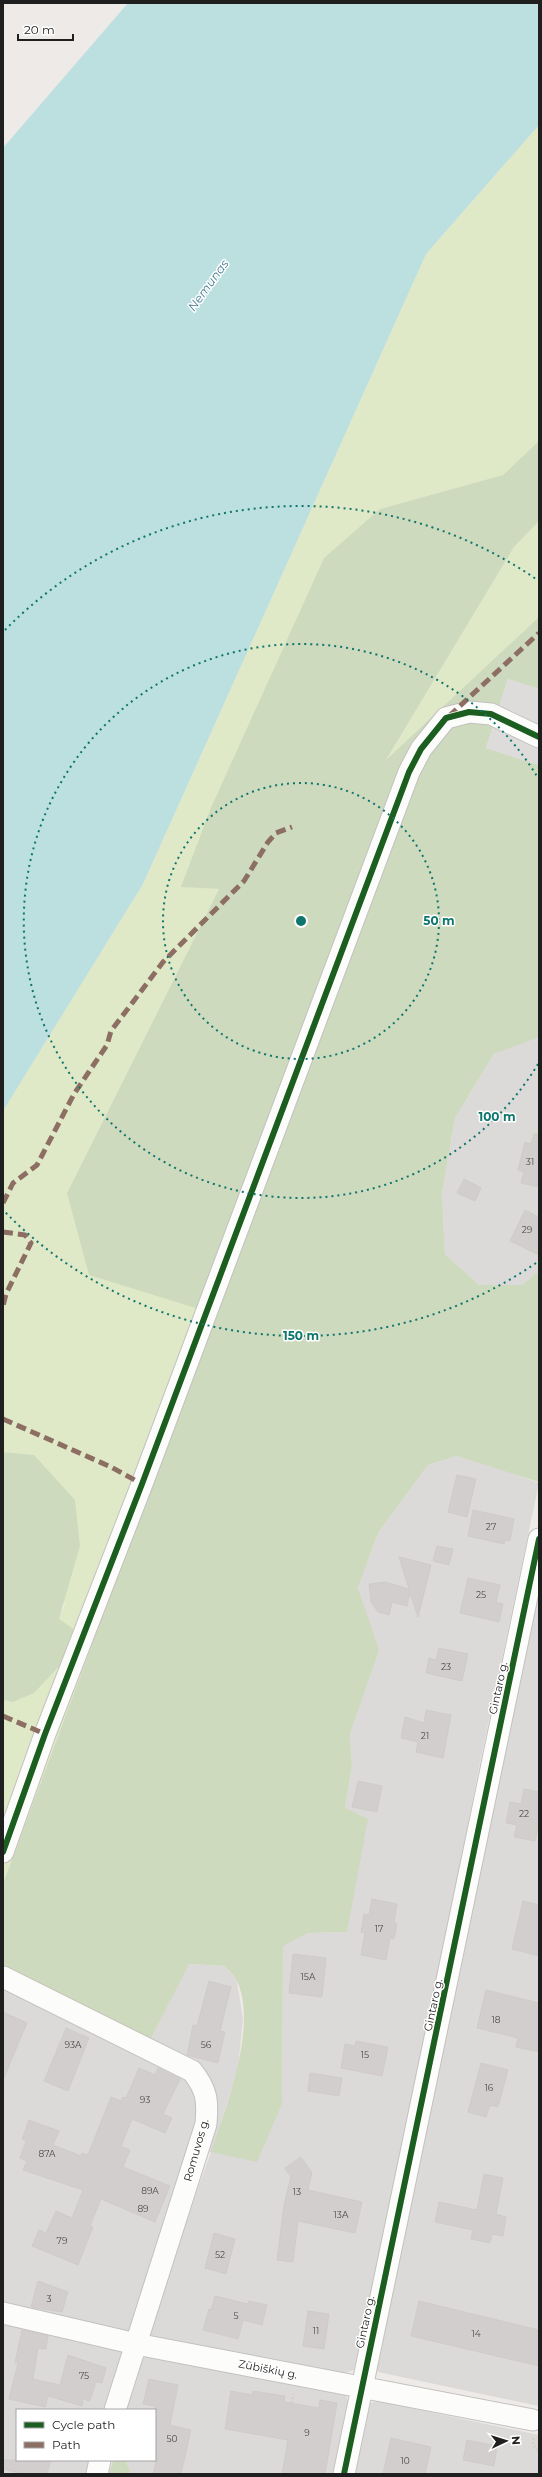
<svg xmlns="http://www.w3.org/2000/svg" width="542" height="2477" font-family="Montserrat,sans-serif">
  <rect width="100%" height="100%" fill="#edeae7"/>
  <!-- residential -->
  <path fill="#dcdad9" d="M 534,1037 L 539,1037 L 539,1271 L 522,1285 L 479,1285 L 445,1254 L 442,1193 L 455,1118 L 494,1054 Z
    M 457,1456 L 490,1465 L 539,1483 L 478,1772 L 423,2058 L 354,2370 L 345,2373 L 145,2341 L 146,2330 L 211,2152 L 188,2154 L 105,2410 L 17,2410 L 17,2460 L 91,2460 L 88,2474 L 3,2474 L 3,1969 L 189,1964 L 225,1966 L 237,1981 L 243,2019 L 238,2068 L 212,2151 L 282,2104 L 283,1945 L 308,1933 L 346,1932 L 345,1808 L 352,1766 L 350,1734 L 378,1650 L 358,1588 L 378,1533 L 428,1465 Z
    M 539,1575 L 539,2406 L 378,2372 L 376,2365 L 459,1978 Z
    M 145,2355 L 345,2392 L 349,2404 L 334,2474 L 129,2474 L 130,2470 L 125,2460 L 155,2460 L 155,2410 L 125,2410 L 139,2357 Z
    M 377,2401 L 539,2435 L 539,2474 L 354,2474 L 368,2404 Z"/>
  <!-- grass -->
  <path fill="#e0e9c7" d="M 539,125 L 539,441 L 504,475 L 380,509 L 182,887 L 219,889 L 67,1193 L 215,1314 L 3,1884 L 3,1700 L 13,1702 L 65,1605 L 34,1455 L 3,1452 L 3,1111 L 143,884 L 426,254 Z
    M 539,521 L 539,617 L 385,762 L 514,547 Z"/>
  <!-- forest -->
  <path fill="#cedabd" d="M 539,441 L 539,521 L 514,547 L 386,760 L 539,617 L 539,689 L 508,679 L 486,748 L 539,765 L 539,1037 L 494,1054 L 455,1118 L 442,1193 L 445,1254 L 479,1285 L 522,1285 L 539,1271 L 539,1482 L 457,1456 L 428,1465 L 378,1533 L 358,1588 L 379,1650 L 350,1734 L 352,1766 L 345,1808 L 368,1819 L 347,1932 L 308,1933 L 283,1946 L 282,2104 L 257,2162 L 211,2152 C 226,2107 258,2026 237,1981 C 234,1976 229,1971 225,1966 L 189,1964 L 148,2044 L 3,1969 L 3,1884 L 215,1314 L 89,1275 L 67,1193 L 219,889 L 181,887 L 210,810 L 324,558 L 380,509 L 503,475 Z
    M 3,1452 L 34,1455 L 75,1500 L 80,1546 L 59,1619 L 75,1630 L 64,1661 L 34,1693 L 13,1702 L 3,1700 Z
    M 113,2460 L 125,2460 L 130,2470 L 129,2474 L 109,2474 Z"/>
  <!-- parking -->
  <path fill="#dddcdb" d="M 508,679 L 539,689 L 539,765 L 486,748 Z"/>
  <!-- water -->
  <path fill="#bcdfdf" d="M 128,3 L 539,3 L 539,125 L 426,254 L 143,884 L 3,1111 L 3,148 Z"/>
  <!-- building -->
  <path fill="#d2cecd" stroke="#d0cbc9" d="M 534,1134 L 539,1134 L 539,1187 L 521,1183 L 524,1172 L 518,1170 L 525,1142 L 531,1144 Z
    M 464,1179 L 481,1188 L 475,1201 L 457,1193 Z
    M 525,1210 L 539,1217 L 539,1255 L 510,1241 Z
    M 457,1475 L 476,1479 L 467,1517 L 448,1512 Z
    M 473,1510 L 514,1519 L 510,1541 L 505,1540 L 504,1544 L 468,1536 Z
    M 437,1546 L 453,1549 L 449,1565 L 433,1561 Z
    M 399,1557 L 431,1565 L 418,1617 L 410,1593 L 407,1606 L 392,1602 L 389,1615 L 378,1612 L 371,1602 L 369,1584 L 385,1582 L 409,1589 Z
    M 468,1578 L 500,1585 L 496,1602 L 503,1604 L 499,1622 L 460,1613 Z
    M 439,1648 L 468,1654 L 462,1681 L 426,1673 L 429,1658 L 436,1660 Z
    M 426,1710 L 451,1715 L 443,1758 L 416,1752 L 418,1742 L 401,1738 L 405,1717 L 424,1723 Z
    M 358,1781 L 382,1786 L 377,1812 L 352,1807 Z
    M 524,1789 L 539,1792 L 539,1823 L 535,1841 L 514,1837 L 517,1825 L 506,1823 L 510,1802 L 521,1804 Z
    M 372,1899 L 397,1904 L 394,1923 L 397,1924 L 394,1939 L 390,1938 L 386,1960 L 361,1955 L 365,1933 L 361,1932 L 364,1914 L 369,1915 Z
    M 523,1901 L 539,1905 L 539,1956 L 512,1949 Z
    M 293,1954 L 326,1958 L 322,1997 L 289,1993 Z
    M 209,1981 L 231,1987 L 220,2031 L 225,2032 L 218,2063 L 187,2055 L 193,2025 L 197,2026 Z
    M 486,1990 L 539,2003 L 539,2052 L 516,2047 L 518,2038 L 477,2028 Z
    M 3,2012 L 27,2023 L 3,2080 Z
    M 66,2028 L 89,2038 L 68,2091 L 44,2081 Z
    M 356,2041 L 388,2047 L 382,2076 L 341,2068 L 345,2044 L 355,2046 Z
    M 481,2063 L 508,2070 L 498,2107 L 490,2105 L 486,2117 L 468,2112 Z
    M 139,2068 L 155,2075 L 158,2068 L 180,2079 L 163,2114 L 172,2118 L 165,2133 L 132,2119 L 121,2146 L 130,2150 L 123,2167 L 170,2186 L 155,2222 L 101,2199 L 90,2226 L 93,2227 L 78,2265 L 32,2246 L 39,2230 L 46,2233 L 56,2211 L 72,2218 L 83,2190 L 23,2170 L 27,2161 L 20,2158 L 26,2141 L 22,2139 L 29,2120 L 59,2131 L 53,2145 L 81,2156 L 82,2153 L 88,2155 L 111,2097 L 121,2101 L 123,2097 L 126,2098 Z
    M 310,2073 L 342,2078 L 339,2096 L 308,2091 Z
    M 301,2157 L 312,2173 L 308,2190 L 362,2202 L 355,2233 L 298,2221 L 293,2262 L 277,2260 L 284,2205 L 291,2177 L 285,2168 Z
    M 484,2174 L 503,2178 L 496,2214 L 506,2217 L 503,2236 L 492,2234 L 490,2243 L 471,2239 L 473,2230 L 435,2222 L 439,2202 L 477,2210 Z
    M 214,2233 L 235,2239 L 226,2274 L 205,2268 Z
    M 38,2281 L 68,2292 L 62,2312 L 31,2307 Z
    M 215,2296 L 248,2304 L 249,2301 L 267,2305 L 262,2325 L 243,2320 L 238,2339 L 203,2330 L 209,2309 L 211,2310 Z
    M 419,2301 L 539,2330 L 539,2366 L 411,2336 Z
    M 308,2311 L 329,2314 L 324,2349 L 303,2346 Z
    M 22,2330 L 48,2336 L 46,2349 L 38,2348 L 33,2379 L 60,2385 L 68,2355 L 106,2368 L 102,2383 L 96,2382 L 90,2401 L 83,2399 L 82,2406 L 48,2396 L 45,2407 L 9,2399 L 18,2363 L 15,2363 Z
    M 149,2379 L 178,2385 L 170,2425 L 191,2430 L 181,2474 L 153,2474 L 156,2462 L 155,2406 L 143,2404 Z
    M 231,2391 L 252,2395 L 253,2391 L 285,2396 L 284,2402 L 319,2408 L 320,2400 L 337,2403 L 325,2474 L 282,2474 L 288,2440 L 225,2429 Z
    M 391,2438 L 431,2447 L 425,2474 L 383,2474 Z
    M 467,2440 L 497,2446 L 494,2466 L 463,2460 Z
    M 3,2460 L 51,2460 L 47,2474 L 23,2474 L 3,2469 Z"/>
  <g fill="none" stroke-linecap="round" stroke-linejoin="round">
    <!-- street casing -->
    <g stroke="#c3c1c0" stroke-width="23">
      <path id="street" d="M 3,1852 L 45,1734 L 142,1484 L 409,772 L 421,749 L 446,718 L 469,712 L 491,714 L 539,737
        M 3,1977 L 192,2071 C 207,2090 208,2100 206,2124 L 115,2410
        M 3,2313 L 136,2344 L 533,2420
        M 97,2474 L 100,2460
        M 344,2474 L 539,1539"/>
    </g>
    <!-- path -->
    <path stroke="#dacbcc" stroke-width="2.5" stroke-dasharray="2 2" stroke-linecap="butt" d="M 292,2403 L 293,2394
      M 533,2438 L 533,2444 L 539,2452"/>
    <!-- street -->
    <use href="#street" stroke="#fcfcfb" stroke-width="21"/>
    <!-- quiet -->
    <path stroke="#8d6e63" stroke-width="5" stroke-dasharray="10 5" stroke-linecap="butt" d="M 449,716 L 539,633
      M 3,1203 L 13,1183 L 37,1165 L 74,1094 L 107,1045 L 111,1031 L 163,962 L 244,881 L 268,842 L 276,833 L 292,827
      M 3,1232 L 25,1235 L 31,1243 L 6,1294 L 3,1306
      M 3,1419 L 111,1467 L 142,1484
      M 3,1716 L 45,1734"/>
    <!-- cycleway casing -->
    <g stroke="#fff" stroke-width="8">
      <path id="cycleway" d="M 3,1852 L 45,1734 L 142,1484 L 409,772 L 421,749 L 446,718 L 469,712 L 491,714 L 539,737
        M 344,2474 L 539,1539"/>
    </g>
    <!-- cycleway -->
    <use href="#cycleway" stroke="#1b5e20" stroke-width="6"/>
  </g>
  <!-- distance rings -->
  <g fill="none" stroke="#0f766e" stroke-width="2" stroke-dasharray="2 4">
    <circle cx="301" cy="921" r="138"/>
    <path d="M538 1064A277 277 0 1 1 538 778"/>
    <path d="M536 1263A415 415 0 0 1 5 1212M5 630A415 415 0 0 1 536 579"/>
  </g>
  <g text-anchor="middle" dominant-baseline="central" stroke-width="3" stroke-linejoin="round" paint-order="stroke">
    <!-- number labels -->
    <g font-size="9" fill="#4c4b4a">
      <text x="530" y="1161">31</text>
      <text x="527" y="1229">29</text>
      <text x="491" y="1526">27</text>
      <text x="481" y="1594">25</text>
      <text x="446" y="1666">23</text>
      <text x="425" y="1735">21</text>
      <text x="524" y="1813">22</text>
      <text x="379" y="1928">17</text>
      <text x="308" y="1976">15A</text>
      <text x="496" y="2019">18</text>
      <text x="73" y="2044">93A</text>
      <text x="206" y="2044">56</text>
      <text x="365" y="2054">15</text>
      <text x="489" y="2087">16</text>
      <text x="145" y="2099">93</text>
      <text x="47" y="2153">87A</text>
      <text x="150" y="2190">89A</text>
      <text x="297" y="2191">13</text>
      <text x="143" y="2208">89</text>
      <text x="341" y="2214">13A</text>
      <text x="62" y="2240">79</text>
      <text x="220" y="2254">52</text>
      <text x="49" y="2298">3</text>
      <text x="236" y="2315">5</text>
      <text x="316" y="2330">11</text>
      <text x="476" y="2333">14</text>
      <text x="84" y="2375">75</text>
      <text x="307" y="2432">9</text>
      <text x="172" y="2438">50</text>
      <text x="405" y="2460">10</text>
    </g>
    <!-- street labels -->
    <g font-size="11" fill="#1f1f1f" stroke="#fff">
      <text transform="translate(498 1688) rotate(-78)">Gintaro g.</text>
      <text transform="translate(433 2005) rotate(-78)">Gintaro g.</text>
      <text transform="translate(196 2150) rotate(-74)">Romuvos g.</text>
      <text transform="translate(365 2322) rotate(-78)">Gintaro g.</text>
      <text transform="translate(268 2369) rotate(11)">Zūbiškių g.</text>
    </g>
    <!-- water labels -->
    <g font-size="12" font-style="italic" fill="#457c95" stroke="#fff">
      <text transform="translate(208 285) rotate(-54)">Nemunas</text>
    </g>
  </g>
  <circle cx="301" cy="921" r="6" fill="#0f766e" stroke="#fff" stroke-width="2"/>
  <g font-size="12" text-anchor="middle" font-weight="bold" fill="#0f766e" stroke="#fff" stroke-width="3" stroke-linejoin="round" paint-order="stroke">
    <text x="439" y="925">50 m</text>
    <text x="497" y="1121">100 m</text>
    <text x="301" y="1340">150 m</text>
  </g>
  <!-- border -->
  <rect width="542" height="2477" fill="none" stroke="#1f1f1f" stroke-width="8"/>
  <!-- legend -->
  <rect x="16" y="2409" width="140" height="52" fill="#ffffff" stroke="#a5a5a5"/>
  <rect x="24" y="2422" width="20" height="6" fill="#1b5e20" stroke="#a5a5a5"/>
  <text x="52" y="2429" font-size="12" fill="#1f1f1f">Cycle path</text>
  <rect x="24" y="2442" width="20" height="6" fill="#8d6e63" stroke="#a5a5a5"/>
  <text x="52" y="2449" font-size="12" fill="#1f1f1f">Path</text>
  <!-- north arrow -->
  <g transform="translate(506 2441) rotate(86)" stroke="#ffffff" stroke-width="3" paint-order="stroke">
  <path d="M0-3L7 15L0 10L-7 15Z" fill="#1f1f1f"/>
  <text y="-6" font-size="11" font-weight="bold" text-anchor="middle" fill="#1f1f1f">N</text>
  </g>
  <!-- scale -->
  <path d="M18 34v6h55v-6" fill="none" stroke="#1f1f1f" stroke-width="2"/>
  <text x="24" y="34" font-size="12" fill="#1f1f1f" stroke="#ffffff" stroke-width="3" paint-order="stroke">20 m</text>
</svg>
